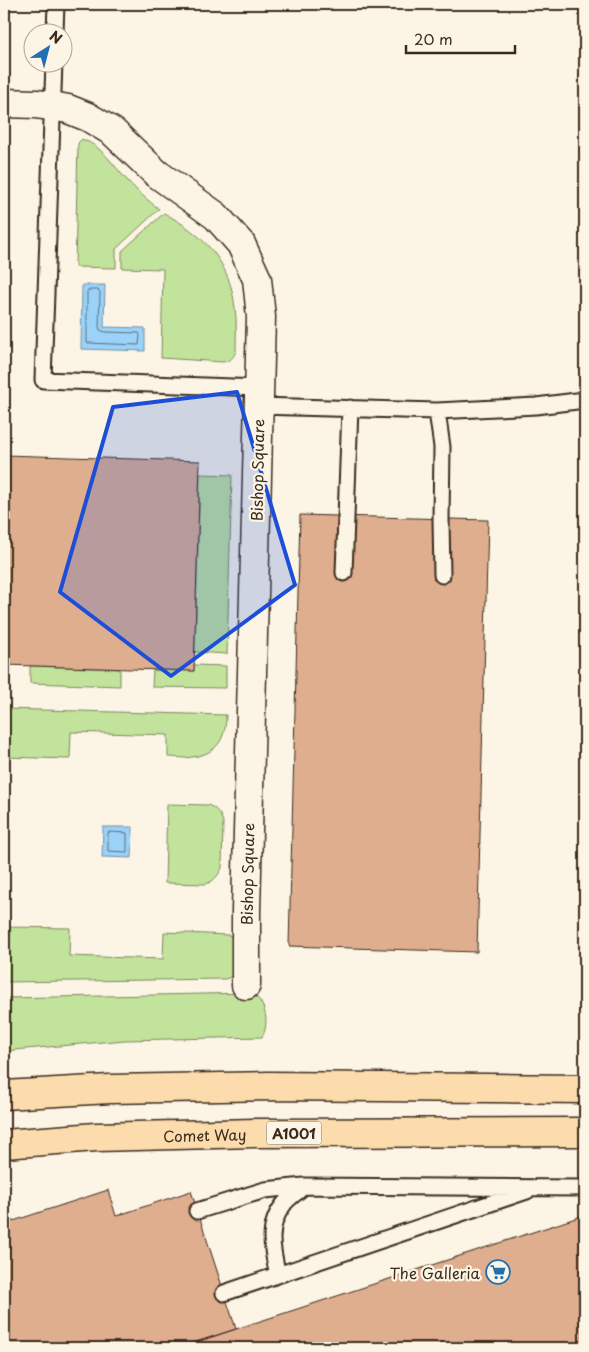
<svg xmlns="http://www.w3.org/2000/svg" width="589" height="1352" font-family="'Playpen Sans',sans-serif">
  <rect width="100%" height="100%" fill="#fcf5e5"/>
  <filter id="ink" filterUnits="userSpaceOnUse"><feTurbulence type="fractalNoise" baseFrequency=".02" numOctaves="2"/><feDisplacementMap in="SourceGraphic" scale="10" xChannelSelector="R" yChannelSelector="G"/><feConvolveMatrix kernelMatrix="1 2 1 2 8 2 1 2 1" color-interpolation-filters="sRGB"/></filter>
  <g filter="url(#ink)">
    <!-- green -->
    <path fill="#c1e39c" stroke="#7e865d" d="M 82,139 C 103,147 112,164 127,180 C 137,191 147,200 159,209 L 116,249 L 116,268 L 75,267 L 78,143 Z
      M 164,213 C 204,235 230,261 235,308 C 237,322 236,337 236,351 C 233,358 231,361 223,362 L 161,358 L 163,269 L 122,268 L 122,251 Z
      M 200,474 L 232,475 L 227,654 L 195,652 Z
      M 194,665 L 226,666 L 226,688 L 152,687 L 153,670 L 194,671 Z
      M 30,666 L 120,669 L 120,686 L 30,683 Z
      M 4,709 L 226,715 C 226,739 217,754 192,757 C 185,759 176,757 168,757 L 168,735 L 71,732 L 70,759 L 4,757 Z
      M 167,804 L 208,805 C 216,808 220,813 223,822 L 222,868 C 218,876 214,881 206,884 L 165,883 Z
      M 4,927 L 70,928 L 69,956 L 163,959 L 164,932 L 228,935 L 232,936 L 233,972 L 231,977 L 225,979 L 4,982 Z
      M 251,993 C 254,995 258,998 260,1001 C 267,1012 268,1027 262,1037 L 125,1040 L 4,1051 L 4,998 Z"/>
    <!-- water -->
    <path fill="#9ad2f9" stroke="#748fa1" d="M 82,285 L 105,285 L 104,327 L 145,328 L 145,351 L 81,349 Z
      M 103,827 L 133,827 L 132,858 L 102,857 Z"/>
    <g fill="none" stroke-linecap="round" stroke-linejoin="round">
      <!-- shore -->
      <path stroke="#616d76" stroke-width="1" d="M 89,290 L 98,290 L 100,292 L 99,326 L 100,330 L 105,332 L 139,333 L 140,335 L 139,345 L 87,343 L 87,292 Z
        M 109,832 L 127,833 L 127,852 L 108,851 L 108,834 Z"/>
    </g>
    <!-- building -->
    <path fill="#deae8f" stroke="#3b2a1e" d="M 4,455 L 200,461 L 194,671 L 4,665 Z
      M 300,515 L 488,520 L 477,952 L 289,946 Z
      M 108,1190 L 116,1216 L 191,1191 L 236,1329 L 178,1348 L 4,1348 L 4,1224 Z
      M 585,1215 L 585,1348 L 178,1348 L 236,1329 Z"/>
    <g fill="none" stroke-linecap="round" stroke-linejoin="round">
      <!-- lane casing -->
      <g stroke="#3b2a1e" stroke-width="19">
        <path id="lane" d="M 55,32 L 56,4
          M 54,62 L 43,380 L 259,388
          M 258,406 L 437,411 L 536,406 L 585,400
          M 437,411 L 442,447 L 441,519 L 442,575
          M 344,573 L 350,408
          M 197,1211 L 265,1190 L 304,1186 L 585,1188
          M 278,1275 C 272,1250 266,1226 284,1204 C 289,1197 298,1192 304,1186
          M 224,1293 L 527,1191"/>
      </g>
      <!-- street casing -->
      <g stroke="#3b2a1e" stroke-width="31">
        <path id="street" d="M 4,103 L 36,104 L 52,106 L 68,109 L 88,117 L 113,132 L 156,173 L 216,216 L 241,244 L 257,279 L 261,317 L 246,911 L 246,985"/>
      </g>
      <!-- primary casing -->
      <g stroke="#3b2a1e" stroke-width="31">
        <g id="primary">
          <path d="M 4,1095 L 110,1089 L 269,1086 L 585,1089"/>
          <path id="s1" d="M 4,1144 L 96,1137 L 255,1133 L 585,1132"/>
        </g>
      </g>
      <!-- lane -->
      <use href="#lane" stroke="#fcf5e5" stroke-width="15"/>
      <!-- street -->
      <use href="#street" stroke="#fcf5e5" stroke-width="28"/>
      <!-- primary -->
      <use href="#primary" stroke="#fcdcac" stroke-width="28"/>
    </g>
  </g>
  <!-- marked area -->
  <path fill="#1d4ed8" fill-opacity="0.2" stroke="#1d4ed8" stroke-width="4" stroke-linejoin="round" d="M 237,392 L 295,585 L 171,676 L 60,592 L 113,407 Z"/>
  <!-- icons -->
  <defs>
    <g id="supermarket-ring" transform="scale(1.25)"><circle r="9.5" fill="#fcf5e5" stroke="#1f6fb2" stroke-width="1.5"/><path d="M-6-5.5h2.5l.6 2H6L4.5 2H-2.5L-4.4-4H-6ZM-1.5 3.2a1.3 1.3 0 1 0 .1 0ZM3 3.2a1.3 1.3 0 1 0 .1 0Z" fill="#1f6fb2"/></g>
  </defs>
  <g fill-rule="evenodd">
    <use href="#supermarket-ring" x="498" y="1272"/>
  </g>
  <g text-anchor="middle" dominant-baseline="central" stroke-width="4.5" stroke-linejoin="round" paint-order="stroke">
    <!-- shield labels -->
    <rect fill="#fcf5e5" stroke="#75675a" stroke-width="1" x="266.5" y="1121.5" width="55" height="23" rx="4"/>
    <g font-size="14" font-weight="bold" fill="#3b2a1e">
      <text x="294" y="1133">A1001</text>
    </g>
    <!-- street labels -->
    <g font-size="15" fill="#3b2a1e" stroke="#fcf5e5">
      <text transform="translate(257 470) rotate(-89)">Bishop Square</text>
      <text transform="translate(247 874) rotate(-89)">Bishop Square</text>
      <text stroke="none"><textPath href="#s1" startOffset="201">Comet Way</textPath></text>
    </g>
    <!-- poi labels -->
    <g font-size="15" fill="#3b2a1e" stroke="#fcf5e5" text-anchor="end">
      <text x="480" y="1272">The Galleria</text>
    </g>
  </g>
  <!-- margin -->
  <rect width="589" height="1352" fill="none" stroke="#fcf5e5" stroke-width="20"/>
  <rect x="10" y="10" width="569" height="1332" fill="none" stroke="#3b2a1e" stroke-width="2" filter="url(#ink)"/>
  <!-- north arrow -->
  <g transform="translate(48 48) rotate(36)"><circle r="24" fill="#fcf5e5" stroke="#afa495"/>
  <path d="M0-4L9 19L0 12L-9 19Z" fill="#1f6fb2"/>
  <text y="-8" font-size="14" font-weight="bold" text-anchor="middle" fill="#3b2a1e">N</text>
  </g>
  <!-- scale -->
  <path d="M406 45v8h109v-8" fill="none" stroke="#3b2a1e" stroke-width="2.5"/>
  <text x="414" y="45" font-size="15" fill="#3b2a1e" stroke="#fcf5e5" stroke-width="4" paint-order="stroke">20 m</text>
</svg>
